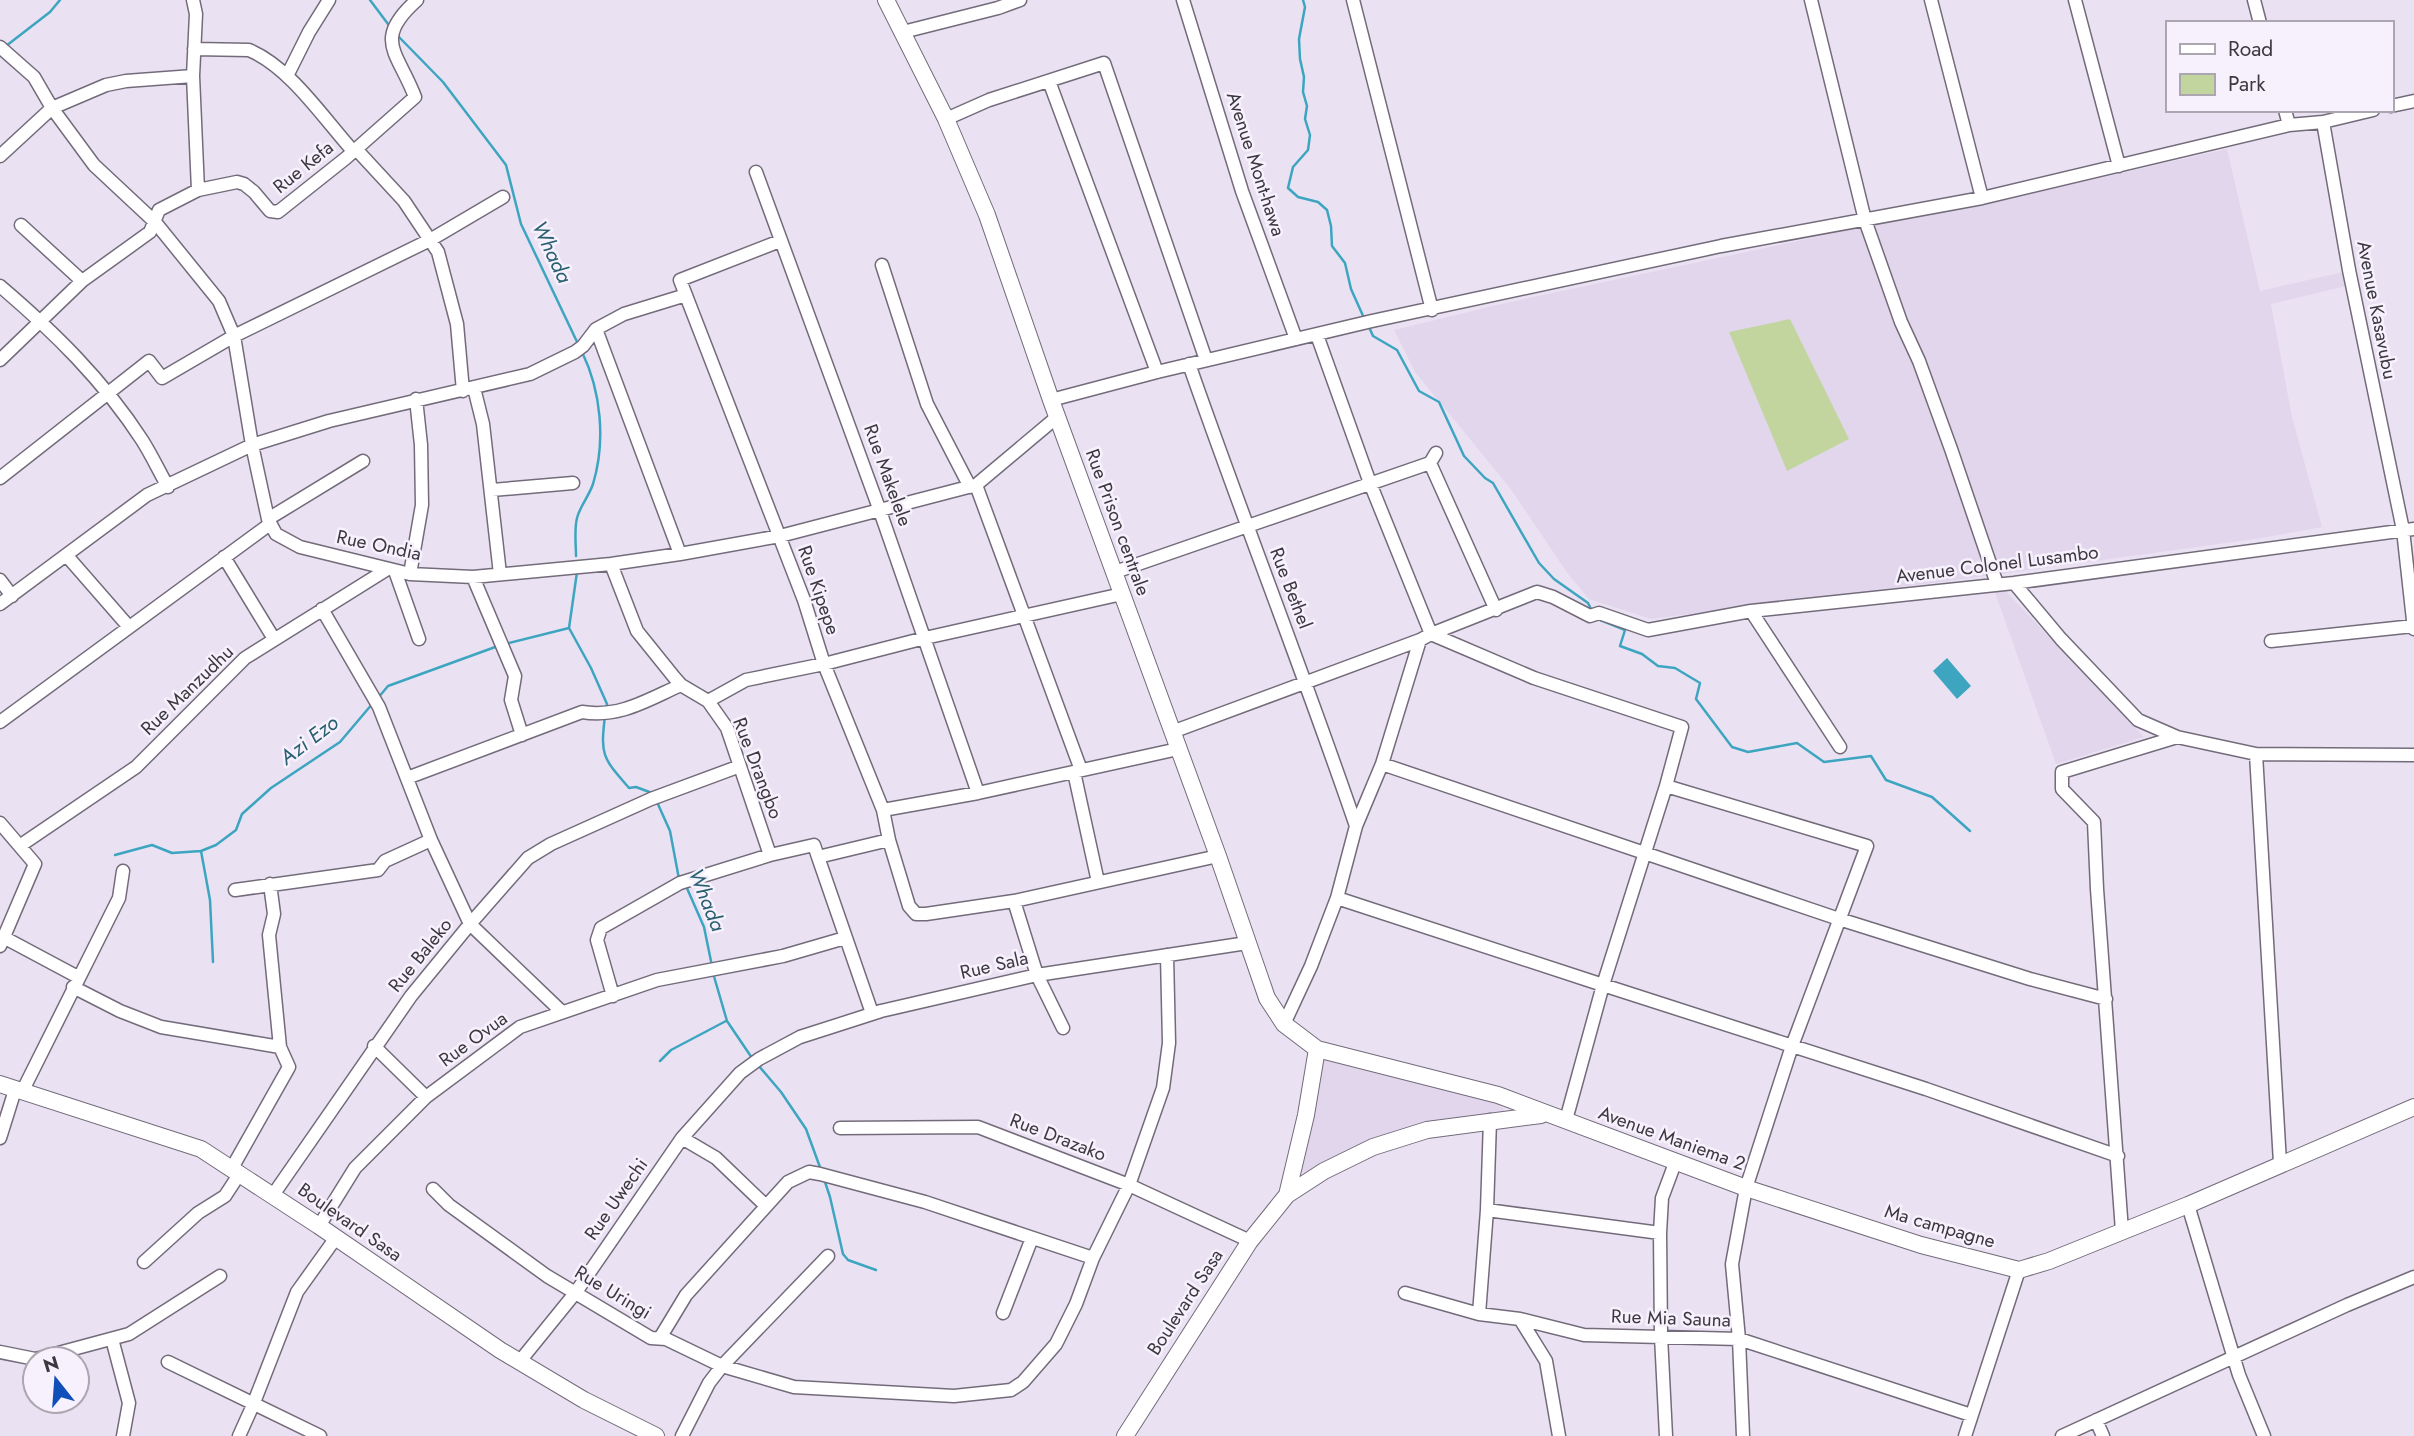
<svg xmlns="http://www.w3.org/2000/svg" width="2414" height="1436" font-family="Jost,sans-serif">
  <rect width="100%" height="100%" fill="#eae2f3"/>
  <!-- built -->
  <path fill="#e2d6ed" d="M 2227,149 L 2260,291 L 2343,272 L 2346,286 L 2271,304 L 2292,417 L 2322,527 L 2262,538 L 1979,577 L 1651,619 L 1589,599 L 1568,574 L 1510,488 L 1415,372 L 1394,330 L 1501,304 L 1873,225 L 1994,202 Z
    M 2001,586 L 2144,737 L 2056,764 L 1993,587 Z
    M 1323,1055 L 1498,1098 L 1505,1112 L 1295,1175 Z"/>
  <!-- green -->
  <path fill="#c2d59e" d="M 1790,319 L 1849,439 L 1787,471 L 1729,332 Z"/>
  <!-- water -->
  <path fill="#3da5c0" d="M 1947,658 L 1971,686 L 1957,699 L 1933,671 Z"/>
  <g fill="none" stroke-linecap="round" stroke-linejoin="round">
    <!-- stream -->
    <path stroke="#3da5c0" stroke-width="2.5" d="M 370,0 L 391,28
      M 1303,0 L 1305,7 L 1299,39 L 1300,59 L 1304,77 L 1303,92 L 1307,106 L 1305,119 L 1310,135 L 1308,150 L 1293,167 L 1288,188 L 1298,197 L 1318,202 L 1327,210 L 1331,226 L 1332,246 L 1345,263 L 1351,289 L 1364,318
      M 398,36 L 443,82 L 506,165 L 521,224 L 579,346
      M 6,46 L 50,12 L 60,0
      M 1369,327 L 1373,336 L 1397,350 L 1419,391 L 1439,402 L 1464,456 L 1485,478 L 1493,483 L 1539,563 L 1554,579 L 1588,603 L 1592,611
      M 576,556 C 576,545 574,530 577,518 C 580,506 589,496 593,484 C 606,441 601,391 582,352
      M 577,572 L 569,628 L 591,668 L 607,704 L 606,710
      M 1598,619 L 1625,630 L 1620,646 L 1642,654 L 1658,666 L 1675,668 L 1700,683 L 1696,699 L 1732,747 L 1748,752 L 1797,743 L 1824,762 L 1871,756 L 1886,780 L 1932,797 L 1970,831
      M 505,644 L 569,628
      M 378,698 L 388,686 L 498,646
      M 605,716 C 600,756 603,758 629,788 L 636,787 L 652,793
      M 657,802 L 670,831 L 679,879
      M 201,851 L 210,900 L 213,962
      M 115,855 L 152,845 L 172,853 L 201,851 L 216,845 L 236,830 L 242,814 L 271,788 L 340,742 L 373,703
      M 686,886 L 704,927 L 712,966
      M 713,973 L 727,1021 L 752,1058
      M 660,1061 L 671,1050 L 726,1021
      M 758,1065 L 781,1092 L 806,1129 L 821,1170
      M 824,1179 L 830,1197 L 843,1254 L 848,1260 L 876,1270"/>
    <!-- minor casing -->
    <g stroke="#736b7a" stroke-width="15">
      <path id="minor" d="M 193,0 L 196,14 L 193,76 L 198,190
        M 1183,0 L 1242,191 L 1296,339
        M 1353,0 L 1432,310
        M 1811,0 L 1865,220 L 1901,322 L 1919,361 L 1951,449 L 1997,584
        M 1931,0 L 1982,198
        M 2075,0 L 2119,166
        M 2254,0 L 2260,23
        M 903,32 L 998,8 L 1020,0
        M 0,47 L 34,77 L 52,108 L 94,165 L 155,222 L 219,301 L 234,336 L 252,445 L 268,519 L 276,534 L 300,547 L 410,574 L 473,577 L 611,564 L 680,554 L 780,536 L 976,485 L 1057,417
        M 194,49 L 249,50 C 290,67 324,119 353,151
        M 287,76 L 309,32 L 329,0
        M 1049,81 L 1157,372
        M 2391,106 L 2414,101
        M 2285,110 L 2289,125
        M 946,119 L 989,100 L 1104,63 L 1206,360
        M 2323,122 L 2349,270 L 2403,530 L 2414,629
        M 356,149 L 404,201 L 438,252 L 457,324 L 463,391
        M 0,156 L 52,108 L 106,85 L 126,81 L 193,76
        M 756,172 L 880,511 L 978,793
        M 21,225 L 82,281
        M 780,241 L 680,280 L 804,600 L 824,664 L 883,810 L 889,840 L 909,906 L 916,914 L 926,914 L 1014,901 L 1218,856
        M 882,265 L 927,404 L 970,487
        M 0,286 C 54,332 103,380 142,440 C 151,454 159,471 168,487
        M 596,329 L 680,554
        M 1317,335 L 1370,483 L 1431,634
        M 0,360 L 82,281 L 150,232 L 159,210 L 198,190 L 237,182 L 244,184 L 254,192 L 270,211 L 278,212 L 346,158 L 415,97 C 398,52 372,40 417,0
        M 1189,364 C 1243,519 1303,671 1356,826
        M 474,388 L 483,424 L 500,574
        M 1051,400 L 1157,372 L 1372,321 L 1721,246 L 1982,198 L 2289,125 L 2323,122 L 2373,110
        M 1430,463 L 1496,610
        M 0,478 L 149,361 L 162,378 L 234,336 L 430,240 L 503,197
        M 976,485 L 1081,770
        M 492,490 L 573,483
        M 268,519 L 363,461
        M 67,556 L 129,627
        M 224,557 L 274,639
        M 611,564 L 637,631 L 674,677 L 681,685 L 708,701 L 727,728 L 770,855
        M 395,571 L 419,639
        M 1115,572 L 1430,463 L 1436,453
        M 410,574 L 422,505 L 421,445 L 416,399
        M 473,577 L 515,676 L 511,700 L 522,735
        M 0,580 L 12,596
        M 2014,583 L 2061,639 L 2138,720 L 2177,737 L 2256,754 L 2414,755
        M 0,604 L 147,495 L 252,445 L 329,421 L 530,374 L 575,352 L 583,346 L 596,329 L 624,314 L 686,295
        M 322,609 L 379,707 L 431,840 L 470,924 L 562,1012
        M 1751,611 L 1840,747
        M 1431,634 L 1534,678 L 1682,727 L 1666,786 L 1603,985 L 1926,1089 L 2118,1156
        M 2271,641 L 2414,626
        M 708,701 L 746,680 L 824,664 L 925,638 L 1122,594
        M 0,722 L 270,524
        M 1172,732 L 1420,640
        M 2256,754 L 2280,1163
        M 1382,764 L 1839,919 L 2030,979 L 2106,999
        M 1074,772 L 1098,882
        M 407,778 L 582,712 C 620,718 647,700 681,685
        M 1666,786 L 1867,846 L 1792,1046 L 1746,1188 L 1732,1264 L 1739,1339 L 1743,1436
        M 883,810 L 978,793 L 1178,749
        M 0,823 L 35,864 L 0,946
        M 21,845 L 136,767 L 245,658 L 386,570
        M 818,857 L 872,1013
        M 235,890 L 378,870 L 385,861 L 431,840
        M 1337,898 L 1603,985 L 1566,1120
        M 1014,901 L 1037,975 L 1063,1028
        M 5,938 L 78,977
        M 73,987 L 120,1011 L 161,1027 L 280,1047
        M 613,996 L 597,940 L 601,928 L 680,883 L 770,855 L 814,845 L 818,857 L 889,840
        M 1284,1024 L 1311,966 L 1337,898 L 1356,826 L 1382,764 L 1420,640 L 1431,634 L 1537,592 L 1553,597 L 1590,616 L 1599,613 L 1648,630 L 1751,611 L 2014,583 L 2414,529
        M 374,1046 L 426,1097
        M 22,1092 L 119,898 L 123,871
        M 840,1128 L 978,1127 L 1129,1185 L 1250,1241
        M 0,1138 L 15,1090
        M 682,1138 L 716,1158 L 766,1206
        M 232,1168 L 289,1067 L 280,1047 L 269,935 L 274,914 L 270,884
        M 433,1189 L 449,1205 L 547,1276 L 651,1338 L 666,1339 L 722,1366 L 794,1387 L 954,1396 L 1011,1390 L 1023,1382 L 1056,1344 L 1076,1304 L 1093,1258 L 1129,1185 L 1163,1088 L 1169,1043 L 1167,955
        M 273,1195 L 411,996 L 470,924 L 528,858 L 551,844 L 651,799 L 740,766
        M 2188,1205 L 2239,1375 L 2264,1436
        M 1487,1210 L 1660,1233
        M 319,1226 L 355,1168 L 426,1097 L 520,1027 L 657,980 L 783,956 L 845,938
        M 2122,1231 L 2097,889 L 2094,822 L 2062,789 L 2062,772 L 2177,737
        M 144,1262 L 198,1213 L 225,1196 L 240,1173
        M 1405,1293 L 1479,1314 L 1520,1319 L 1584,1335 L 1739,1339 L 1971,1415
        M 1003,1313 L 1032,1238
        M 1479,1314 L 1487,1210 L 1490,1120
        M 1520,1319 L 1546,1361 L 1559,1436
        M 660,1338 L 686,1295 L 788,1182 L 809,1172 L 820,1174 L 925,1202 L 1093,1258
        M 112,1339 L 129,1403 L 123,1436
        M 0,1352 L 35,1359
        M 36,1359 L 129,1334 L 220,1276
        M 520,1361 L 576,1292 L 682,1138 L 740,1073 L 759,1059 L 800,1037 L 881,1011 L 1037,975 L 1247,943
        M 168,1362 L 320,1436
        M 2096,1420 L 2103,1436
        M 239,1436 L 253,1405 L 297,1292 L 335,1239
        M 682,1436 L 709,1383 L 722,1366 L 828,1256
        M 1666,1436 L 1661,1336 L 1660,1233 L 1662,1198 L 1675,1163
        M 1965,1436 L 2019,1270
        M 2062,1436 L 2347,1305 L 2414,1277"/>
    </g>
    <!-- tertiary casing -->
    <g stroke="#736b7a" stroke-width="18">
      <path id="tertiary" d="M 886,0 L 946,119 L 987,215 L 1051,400 L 1218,856 L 1267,998 L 1284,1024 L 1317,1049 L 1498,1095 L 1746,1188 L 1921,1245 L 2019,1270 L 2049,1261 L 2188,1205 L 2414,1107
        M 0,1084 L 201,1149 L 319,1226 L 500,1350 L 584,1400 L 656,1436
        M 1287,1195 L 1306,1115 L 1317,1049
        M 1125,1436 L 1250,1241 L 1287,1195 L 1324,1171 L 1373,1147 L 1427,1130 L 1541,1115"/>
    </g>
    <!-- minor -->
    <use href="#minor" stroke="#fff" stroke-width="12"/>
    <!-- tertiary -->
    <use href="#tertiary" stroke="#fff" stroke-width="16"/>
  </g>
  <g text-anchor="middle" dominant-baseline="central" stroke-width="5" stroke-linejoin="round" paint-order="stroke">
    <!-- street labels -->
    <g font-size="19" fill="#3c383f" stroke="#f7f0fd">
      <text transform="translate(1256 164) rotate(72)">Avenue Mont-hawa</text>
      <text transform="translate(303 167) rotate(-39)">Rue Kefa</text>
      <text transform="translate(2377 310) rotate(79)">Avenue Kasavubu</text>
      <text transform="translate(888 475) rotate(70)">Rue Makelele</text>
      <text transform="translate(1118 522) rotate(70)">Rue Prison centrale</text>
      <text transform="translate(379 545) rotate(12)">Rue Ondia</text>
      <text transform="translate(1997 564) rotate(-7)">Avenue Colonel Lusambo</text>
      <text transform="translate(1291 588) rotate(69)">Rue Bethel</text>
      <text transform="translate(819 590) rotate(71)">Rue Kipepe</text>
      <text transform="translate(187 690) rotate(-44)">Rue Manzudhu</text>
      <text transform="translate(758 768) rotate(69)">Rue Drangbo</text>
      <text transform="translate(420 955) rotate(-51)">Rue Baleko</text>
      <text transform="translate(994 965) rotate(-13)">Rue Sala</text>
      <text transform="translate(473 1039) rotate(-36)">Rue Ovua</text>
      <text transform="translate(1058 1137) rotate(21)">Rue Drazako</text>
      <text transform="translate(1672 1138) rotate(20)">Avenue Maniema 2</text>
      <text transform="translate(616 1199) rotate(-55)">Rue Uwechi</text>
      <text transform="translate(350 1222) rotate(35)">Boulevard Sasa</text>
      <text transform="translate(1940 1226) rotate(16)">Ma campagne</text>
      <text transform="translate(613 1292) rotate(31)">Rue Uringi</text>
      <text transform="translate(1185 1302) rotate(-57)">Boulevard Sasa</text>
      <text transform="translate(1671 1318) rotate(2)">Rue Mia Sauna</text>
    </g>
    <!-- water labels -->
    <g font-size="21" font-style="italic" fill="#28606f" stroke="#f7f0fd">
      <text transform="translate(552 252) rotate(65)">Whada</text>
      <text transform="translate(309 740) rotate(-37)">Azi Ezo</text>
      <text transform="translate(707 900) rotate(68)">Whada</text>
    </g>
  </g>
  <!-- legend -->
  <rect x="2166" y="21" width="228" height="91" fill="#f7f0fd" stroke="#aca6b1" stroke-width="2"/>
  <rect x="2180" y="44" width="35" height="10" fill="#ffffff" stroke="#aca6b1" stroke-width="2"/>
  <text x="2228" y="56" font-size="21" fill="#3c383f">Road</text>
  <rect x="2180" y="74" width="35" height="21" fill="#c2d59e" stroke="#aca6b1" stroke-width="2"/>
  <text x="2228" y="91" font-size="21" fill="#3c383f">Park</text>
  <!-- north arrow -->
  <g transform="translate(56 1380) rotate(343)"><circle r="33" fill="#f7f0fd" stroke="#aca6b1" stroke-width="2"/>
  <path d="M0-5L12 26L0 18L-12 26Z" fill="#104eba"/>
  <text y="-10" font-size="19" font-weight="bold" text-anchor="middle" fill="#3c383f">N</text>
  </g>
</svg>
